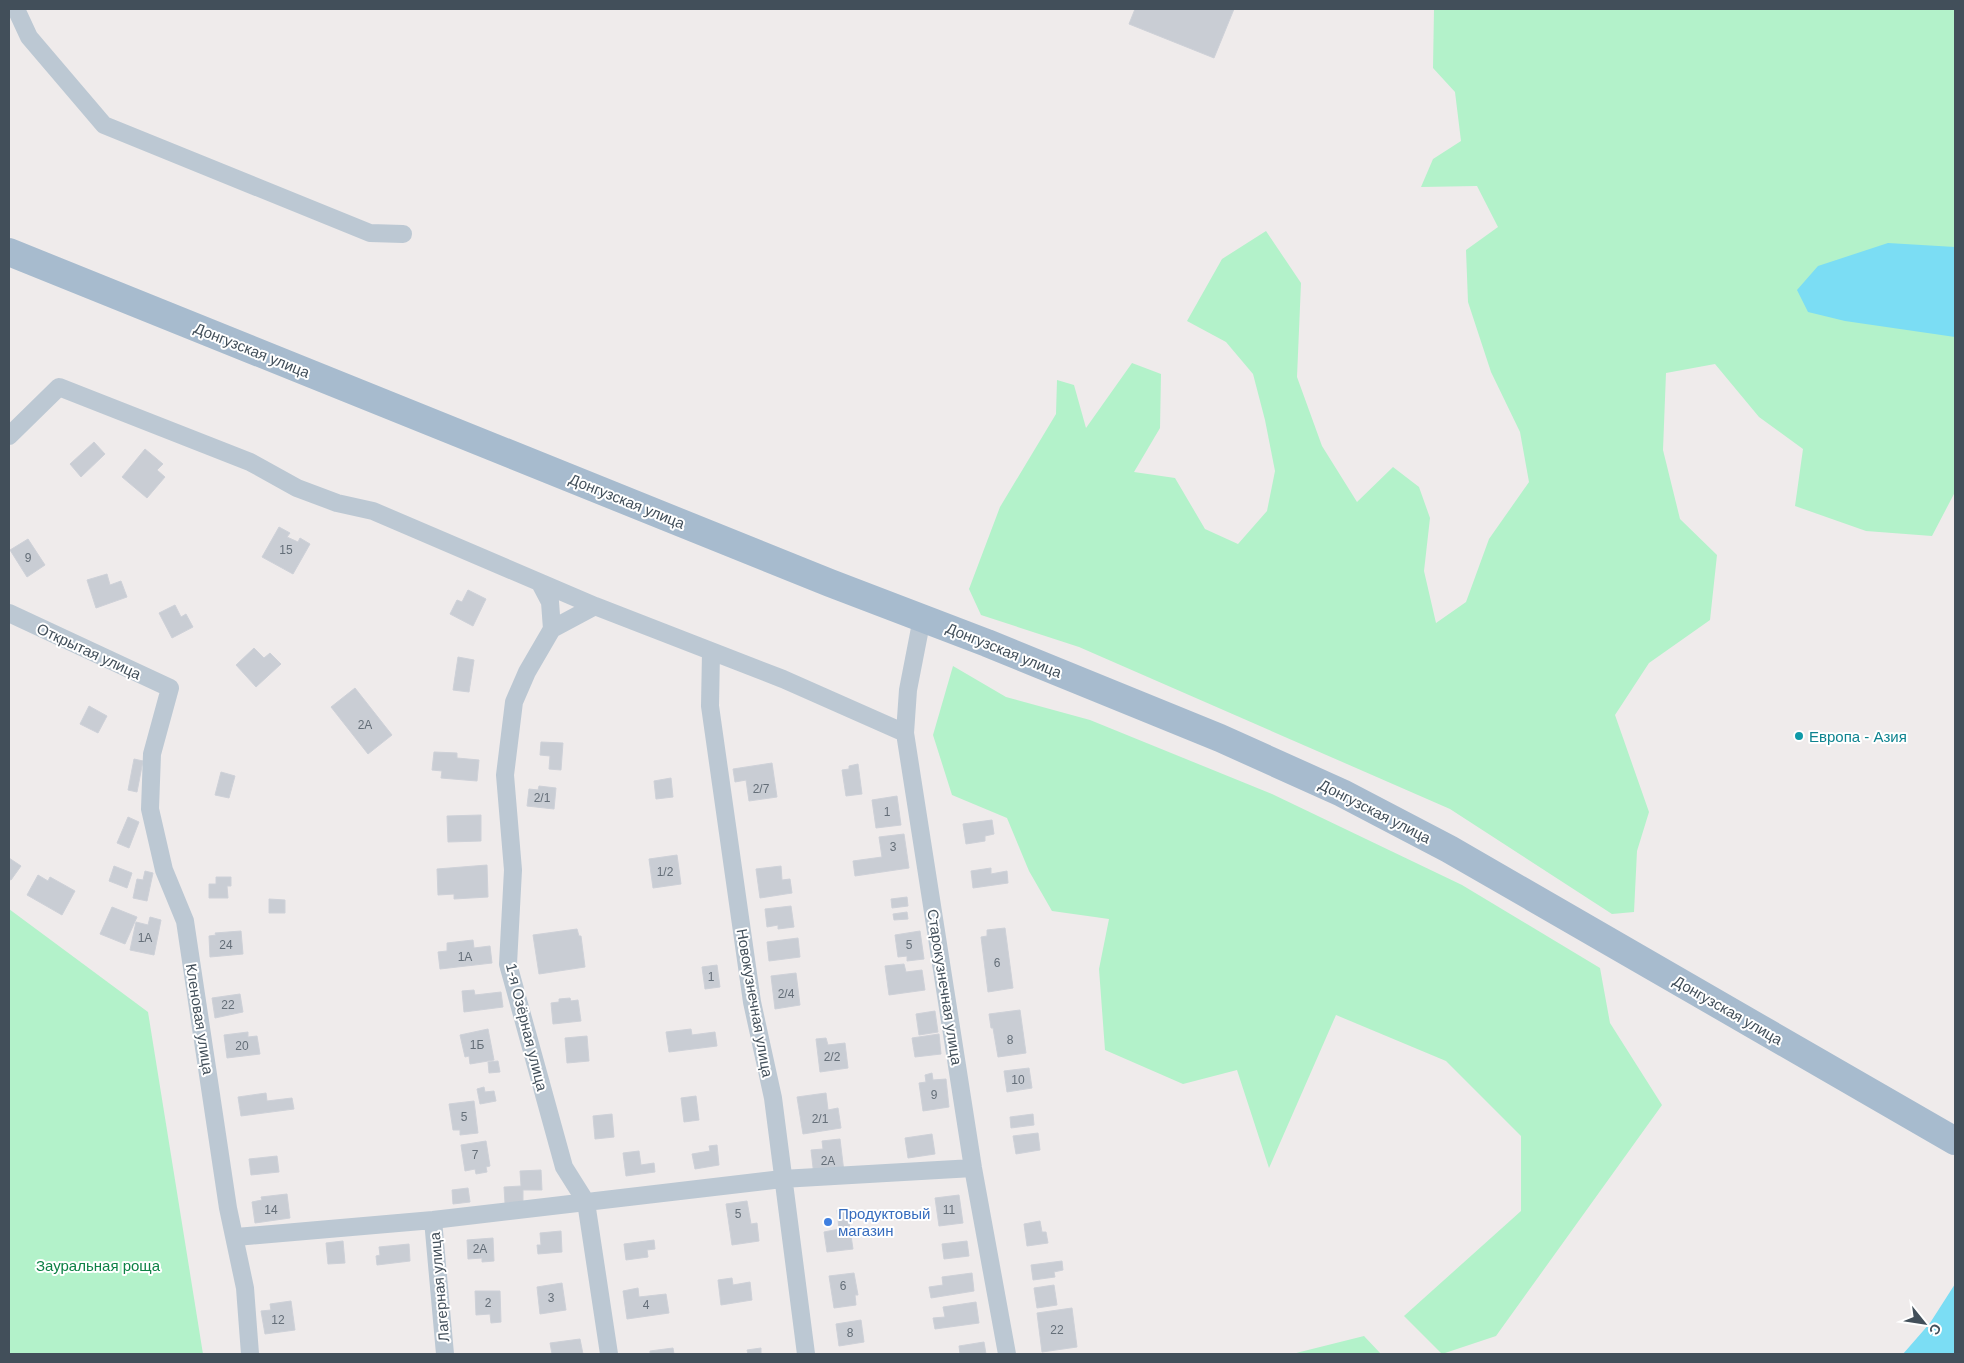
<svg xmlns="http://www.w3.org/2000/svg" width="1964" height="1363" font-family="Arial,sans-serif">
  <rect width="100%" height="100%" fill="#efebeb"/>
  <!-- green -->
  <path fill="#b3f2ca" d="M 1434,9 L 1955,9 L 1955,492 L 1932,536 L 1866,531 L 1795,506 L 1803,449 L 1759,417 L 1715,364 L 1666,373 L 1663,450 L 1680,519 L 1717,555 L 1710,620 L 1649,663 L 1615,715 L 1649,812 L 1637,851 L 1634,912 L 1612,914 L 1450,809 L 1079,647 L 981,615 L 969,589 L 1000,507 L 1056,414 L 1057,380 L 1074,385 L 1086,428 L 1132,363 L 1161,374 L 1160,428 L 1134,472 L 1175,478 L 1205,529 L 1238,544 L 1267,511 L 1275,471 L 1265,420 L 1253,374 L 1226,342 L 1187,321 L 1222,259 L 1266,231 L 1301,283 L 1297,377 L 1322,446 L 1357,502 L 1393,467 L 1419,487 L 1430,518 L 1424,571 L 1436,623 L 1466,602 L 1489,539 L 1529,482 L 1520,432 L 1491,372 L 1468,302 L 1466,250 L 1498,227 L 1477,186 L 1421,187 L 1433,159 L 1461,141 L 1455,92 L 1433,68 Z
    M 953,666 L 1006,697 L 1090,720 L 1272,794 L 1462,885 L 1600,968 L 1610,1023 L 1662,1105 L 1496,1336 L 1442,1354 L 1404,1316 L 1521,1211 L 1521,1136 L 1446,1061 L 1336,1015 L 1269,1168 L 1237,1070 L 1183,1084 L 1105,1050 L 1099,969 L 1109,919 L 1052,911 L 1029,871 L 1007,818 L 952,795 L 933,735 Z
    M 9,909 L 148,1012 L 203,1354 L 9,1354 Z
    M 1364,1336 L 1381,1354 L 1293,1354 L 1300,1352 Z"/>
  <!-- water -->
  <path fill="#7bddf4" d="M 1888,243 L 1955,247 L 1955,337 L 1845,321 L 1808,312 L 1797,290 L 1818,266 Z
    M 1955,1284 L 1955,1354 L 1903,1354 L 1930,1323 Z"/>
  <!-- building -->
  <path fill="#c9cdd4" stroke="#ced1d8" d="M 1135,9 L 1234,9 L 1214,58 L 1129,24 Z
    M 94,442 L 105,454 L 81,477 L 70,464 Z
    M 145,449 L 163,464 L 157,470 L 165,477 L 147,498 L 122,477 Z
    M 279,527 L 290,533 L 287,537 L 298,542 L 300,538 L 310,544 L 293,574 L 262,557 Z
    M 28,539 L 45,565 L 27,577 L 10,550 Z
    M 107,574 L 110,585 L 121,581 L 127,597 L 96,608 L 87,580 Z
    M 468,590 L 486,599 L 473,626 L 450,614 L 457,600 L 462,602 Z
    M 175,605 L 181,617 L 186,614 L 193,627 L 172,638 L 159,613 Z
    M 254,648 L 264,658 L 270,653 L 281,664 L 256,687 L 236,665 Z
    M 458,657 L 474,660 L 469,692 L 453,690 Z
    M 355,688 L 392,735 L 368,754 L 331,707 Z
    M 89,706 L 107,716 L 98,733 L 80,724 Z
    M 541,742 L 563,743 L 561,770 L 549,769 L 550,756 L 540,755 Z
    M 434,752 L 457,753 L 457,758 L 479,760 L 477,781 L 441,778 L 442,771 L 432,770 Z
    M 134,759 L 143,761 L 137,792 L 128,790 Z
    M 772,763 L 777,797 L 749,801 L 746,780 L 735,782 L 733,769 Z
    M 858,764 L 862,794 L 846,796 L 842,770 L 849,769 L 849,766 Z
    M 221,772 L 235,776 L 229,798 L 215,795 Z
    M 671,778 L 673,797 L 656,799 L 654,781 Z
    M 539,786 L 556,788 L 554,809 L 527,806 L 529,789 L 538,790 Z
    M 897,796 L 901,825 L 876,828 L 872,800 Z
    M 481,815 L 481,841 L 448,842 L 447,816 Z
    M 128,817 L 139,822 L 129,848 L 117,843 Z
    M 992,820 L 994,834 L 985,836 L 985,841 L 966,844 L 963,824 Z
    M 904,834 L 909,868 L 855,876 L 853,861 L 882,857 L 879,837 Z
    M 677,855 L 681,884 L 653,888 L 649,859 Z
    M 9,858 L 21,866 L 11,880 L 9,879 Z
    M 487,865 L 488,897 L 454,899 L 454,894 L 438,895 L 437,869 Z
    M 114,866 L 132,873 L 127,888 L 109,881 Z
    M 781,866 L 782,880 L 790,879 L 792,893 L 760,898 L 756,869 Z
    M 991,868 L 991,874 L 1007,871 L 1008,883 L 973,888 L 971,871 Z
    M 145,871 L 153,873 L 147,901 L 133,898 L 137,879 L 143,880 Z
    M 38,875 L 48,881 L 50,877 L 75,891 L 62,915 L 27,895 Z
    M 216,877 L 231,877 L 231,886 L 227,886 L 228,898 L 209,898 L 209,884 L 216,884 Z
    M 907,897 L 908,906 L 892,908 L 891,899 Z
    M 269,899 L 285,900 L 285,913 L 269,913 Z
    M 791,906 L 794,927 L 778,929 L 778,925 L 767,927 L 765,909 Z
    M 112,907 L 137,917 L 125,944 L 100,934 Z
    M 907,912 L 908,919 L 894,920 L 893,914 Z
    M 150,917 L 161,920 L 154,955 L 130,950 L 136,922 L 148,925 Z
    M 1005,928 L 1013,988 L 988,992 L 981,937 L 987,936 L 987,930 Z
    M 577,929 L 579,936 L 581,936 L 585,967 L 539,974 L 533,935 Z
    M 241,931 L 243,954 L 210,957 L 209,936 L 216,935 L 215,933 Z
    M 920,931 L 924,959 L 907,961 L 907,956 L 898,957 L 895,935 Z
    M 798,938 L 800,957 L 769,961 L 767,942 Z
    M 473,940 L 474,948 L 490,946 L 492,963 L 440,969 L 438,952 L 447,951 L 447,943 Z
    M 904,964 L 906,972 L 922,970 L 925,990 L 889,995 L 885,966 Z
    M 717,965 L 720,987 L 705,989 L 702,967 Z
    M 796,973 L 800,1005 L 775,1009 L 771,976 Z
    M 474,990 L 475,995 L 501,992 L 503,1007 L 464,1012 L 462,991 Z
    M 240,994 L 243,1012 L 215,1018 L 212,998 Z
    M 570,998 L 571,1001 L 578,1000 L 581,1021 L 553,1024 L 551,1003 L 559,1002 L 559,999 Z
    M 1020,1010 L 1026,1053 L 998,1057 L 993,1028 L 991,1028 L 989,1014 Z
    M 935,1011 L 938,1032 L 919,1035 L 916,1014 Z
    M 488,1029 L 494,1060 L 470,1064 L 469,1056 L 465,1057 L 460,1035 Z
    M 691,1029 L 692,1035 L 715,1032 L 717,1046 L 669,1052 L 666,1032 Z
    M 248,1032 L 248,1037 L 257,1036 L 260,1054 L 227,1058 L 224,1035 Z
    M 939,1034 L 941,1054 L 915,1057 L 912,1038 Z
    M 587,1036 L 589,1061 L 567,1063 L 565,1038 Z
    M 826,1038 L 828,1045 L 845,1043 L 848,1068 L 820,1072 L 816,1039 Z
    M 498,1061 L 500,1072 L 489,1073 L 488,1062 Z
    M 1029,1068 L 1032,1088 L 1007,1092 L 1004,1071 Z
    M 932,1073 L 933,1080 L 946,1079 L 949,1107 L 923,1111 L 919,1083 L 926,1082 L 925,1075 Z
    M 484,1087 L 485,1092 L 494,1091 L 496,1101 L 480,1104 L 477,1089 Z
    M 266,1093 L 267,1101 L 292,1098 L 294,1109 L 241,1116 L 238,1097 Z
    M 826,1093 L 828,1110 L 838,1108 L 841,1128 L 803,1134 L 797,1097 Z
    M 696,1096 L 699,1120 L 684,1122 L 681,1098 Z
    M 474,1101 L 478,1133 L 460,1135 L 460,1130 L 453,1130 L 449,1104 Z
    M 612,1114 L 614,1137 L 595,1139 L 593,1116 Z
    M 1033,1114 L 1034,1125 L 1011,1128 L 1010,1117 Z
    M 1038,1133 L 1040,1150 L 1016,1154 L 1013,1136 Z
    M 932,1134 L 935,1154 L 908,1158 L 905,1138 Z
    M 840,1139 L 844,1172 L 814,1176 L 811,1150 L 823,1149 L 822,1141 Z
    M 486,1141 L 490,1166 L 486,1167 L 487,1172 L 476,1174 L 475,1169 L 465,1171 L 461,1145 Z
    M 717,1145 L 719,1165 L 695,1169 L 692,1154 L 710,1151 L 709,1146 Z
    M 639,1151 L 641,1165 L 654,1163 L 655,1172 L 626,1176 L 623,1153 Z
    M 277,1156 L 279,1172 L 251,1175 L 249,1159 Z
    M 541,1170 L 542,1190 L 523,1190 L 523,1202 L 505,1203 L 504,1187 L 521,1186 L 520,1171 Z
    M 468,1188 L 470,1202 L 453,1204 L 452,1190 Z
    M 287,1194 L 290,1218 L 255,1223 L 252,1202 L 262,1200 L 261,1197 Z
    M 959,1195 L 963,1223 L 939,1226 L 935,1198 Z
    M 747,1201 L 751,1224 L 757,1223 L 759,1241 L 732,1245 L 726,1204 Z
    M 847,1209 L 853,1249 L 827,1252 L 824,1232 L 839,1229 L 837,1210 Z
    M 1040,1221 L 1042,1232 L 1046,1232 L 1048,1243 L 1027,1246 L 1024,1224 Z
    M 561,1231 L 562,1252 L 538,1254 L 537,1245 L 541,1245 L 540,1233 Z
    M 493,1238 L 494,1261 L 482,1262 L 482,1258 L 468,1259 L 467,1240 Z
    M 654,1240 L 655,1249 L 647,1250 L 648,1257 L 626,1260 L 624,1244 Z
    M 343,1241 L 345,1263 L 328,1264 L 326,1243 Z
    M 967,1241 L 969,1256 L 944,1259 L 942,1244 Z
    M 409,1244 L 410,1261 L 377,1265 L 376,1256 L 380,1255 L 379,1247 Z
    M 1062,1261 L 1063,1270 L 1054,1272 L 1055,1277 L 1033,1280 L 1031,1265 Z
    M 854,1273 L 858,1295 L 855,1295 L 856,1305 L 834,1308 L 829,1276 Z
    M 972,1273 L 974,1291 L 931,1298 L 929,1287 L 943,1285 L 942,1277 Z
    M 732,1278 L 733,1285 L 750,1282 L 752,1300 L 721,1305 L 718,1280 Z
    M 562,1283 L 566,1310 L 540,1314 L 537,1287 Z
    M 1054,1285 L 1057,1305 L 1037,1308 L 1034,1288 Z
    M 638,1288 L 639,1297 L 666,1294 L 669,1313 L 627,1319 L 623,1291 Z
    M 475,1291 L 500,1291 L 501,1322 L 491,1323 L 490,1314 L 476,1315 Z
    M 291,1301 L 295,1330 L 265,1334 L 261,1311 L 271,1310 L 270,1304 Z
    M 976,1302 L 979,1323 L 935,1329 L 933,1318 L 945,1317 L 943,1307 Z
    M 1072,1308 L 1077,1347 L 1042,1352 L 1037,1313 Z
    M 861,1320 L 864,1342 L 839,1346 L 836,1324 Z
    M 580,1339 L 583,1354 L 552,1354 L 550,1343 Z
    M 984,1342 L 986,1354 L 960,1354 L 959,1346 Z
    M 673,1348 L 674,1354 L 650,1354 L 650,1351 Z
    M 761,1348 L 761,1354 L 748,1354 L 747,1350 Z"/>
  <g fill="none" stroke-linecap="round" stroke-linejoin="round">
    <!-- minor -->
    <path stroke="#bcc8d3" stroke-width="18" d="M 16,9 L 29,37 L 104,125 L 370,233 L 403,234
      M 9,436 L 59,387 L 250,462 L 297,488 L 337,503 L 373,511 L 595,606 L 783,679 L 905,733
      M 540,583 L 550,602 L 552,629
      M 595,606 L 552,629 L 527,672 L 514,702 L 505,775 L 513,870 L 508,964 L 564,1167 L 586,1202 L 609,1354
      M 9,613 L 170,688 L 152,754 L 150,809 L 164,870 L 185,921 L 228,1208 L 245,1288 L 250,1354
      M 922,618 L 908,690 L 905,733 L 973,1168 L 1007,1354
      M 711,652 L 710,706 L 752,1002 L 773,1098 L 806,1354
      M 433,1220 L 445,1354
      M 236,1237 L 433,1220 L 782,1179 L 973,1168"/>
    <!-- primary -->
    <path stroke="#a7bbce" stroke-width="28" d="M 9,252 L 830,583 L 987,643 L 1220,738 L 1342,793 L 1449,849 L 1955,1141"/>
  </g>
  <!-- markers -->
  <circle fill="#0f9aa8" stroke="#fff" stroke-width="2" cx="1799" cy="736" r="5"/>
  <circle fill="#3f7fe0" stroke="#fff" stroke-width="2" cx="828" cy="1222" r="5"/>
  <g text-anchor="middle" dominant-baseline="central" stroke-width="4" stroke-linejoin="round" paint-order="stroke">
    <!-- number labels -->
    <g font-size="12" fill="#646e78">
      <text x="286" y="550">15</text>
      <text x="28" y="558">9</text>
      <text x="365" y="725">2А</text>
      <text x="761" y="789">2/7</text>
      <text x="542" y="798">2/1</text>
      <text x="887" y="812">1</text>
      <text x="893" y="847">3</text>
      <text x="665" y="872">1/2</text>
      <text x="145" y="938">1А</text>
      <text x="226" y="945">24</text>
      <text x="909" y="945">5</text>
      <text x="465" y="957">1А</text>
      <text x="997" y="963">6</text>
      <text x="711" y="977">1</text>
      <text x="786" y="994">2/4</text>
      <text x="228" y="1005">22</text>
      <text x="1010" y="1040">8</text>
      <text x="477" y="1045">1Б</text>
      <text x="242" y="1046">20</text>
      <text x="832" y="1057">2/2</text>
      <text x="1018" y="1080">10</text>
      <text x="934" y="1095">9</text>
      <text x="464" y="1117">5</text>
      <text x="820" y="1119">2/1</text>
      <text x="475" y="1155">7</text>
      <text x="828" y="1161">2А</text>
      <text x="271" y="1210">14</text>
      <text x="949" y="1210">11</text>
      <text x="738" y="1214">5</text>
      <text x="480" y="1249">2А</text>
      <text x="843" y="1286">6</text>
      <text x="551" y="1298">3</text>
      <text x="488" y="1303">2</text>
      <text x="646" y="1305">4</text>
      <text x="278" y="1320">12</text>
      <text x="1057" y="1330">22</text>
      <text x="850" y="1333">8</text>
    </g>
    <!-- street labels -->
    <g font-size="15" fill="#424f5a" stroke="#fff">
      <text transform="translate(252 350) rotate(22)">Донгузская улица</text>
      <text transform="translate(627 501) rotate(22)">Донгузская улица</text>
      <text transform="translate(1004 650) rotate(22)">Донгузская улица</text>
      <text transform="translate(89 651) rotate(25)">Открытая улица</text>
      <text transform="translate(1375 811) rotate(27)">Донгузская улица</text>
      <text transform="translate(945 987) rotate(81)">Старокузнечная улица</text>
      <text transform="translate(755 1003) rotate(80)">Новокузнечная улица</text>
      <text transform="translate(1728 1010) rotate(30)">Донгузская улица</text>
      <text transform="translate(200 1019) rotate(81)">Кленовая улица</text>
      <text transform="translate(527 1027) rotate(76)">1-я Озёрная улица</text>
      <text transform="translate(439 1287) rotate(-95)">Лагерная улица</text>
    </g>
    <!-- culture labels -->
    <g font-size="15" fill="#0d838f" stroke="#fff" text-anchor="start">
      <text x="1809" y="736">Европа - Азия</text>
    </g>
    <!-- shop labels -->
    <g font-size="15" fill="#366cbe" stroke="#fff" text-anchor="start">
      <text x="838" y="1213">Продуктовый<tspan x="838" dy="17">магазин</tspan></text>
    </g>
    <!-- park labels -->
    <g font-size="15" fill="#0d8145" stroke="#fff">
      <text x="98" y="1265">Зауральная роща</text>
    </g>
  </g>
  <!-- border -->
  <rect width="1964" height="1363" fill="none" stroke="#424f5a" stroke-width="20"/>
  <!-- north arrow -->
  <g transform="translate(1924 1323) rotate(120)" stroke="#ffffff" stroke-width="4" paint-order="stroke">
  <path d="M0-4L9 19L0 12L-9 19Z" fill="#424f5a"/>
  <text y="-8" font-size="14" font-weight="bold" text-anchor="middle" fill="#424f5a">С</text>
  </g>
</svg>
